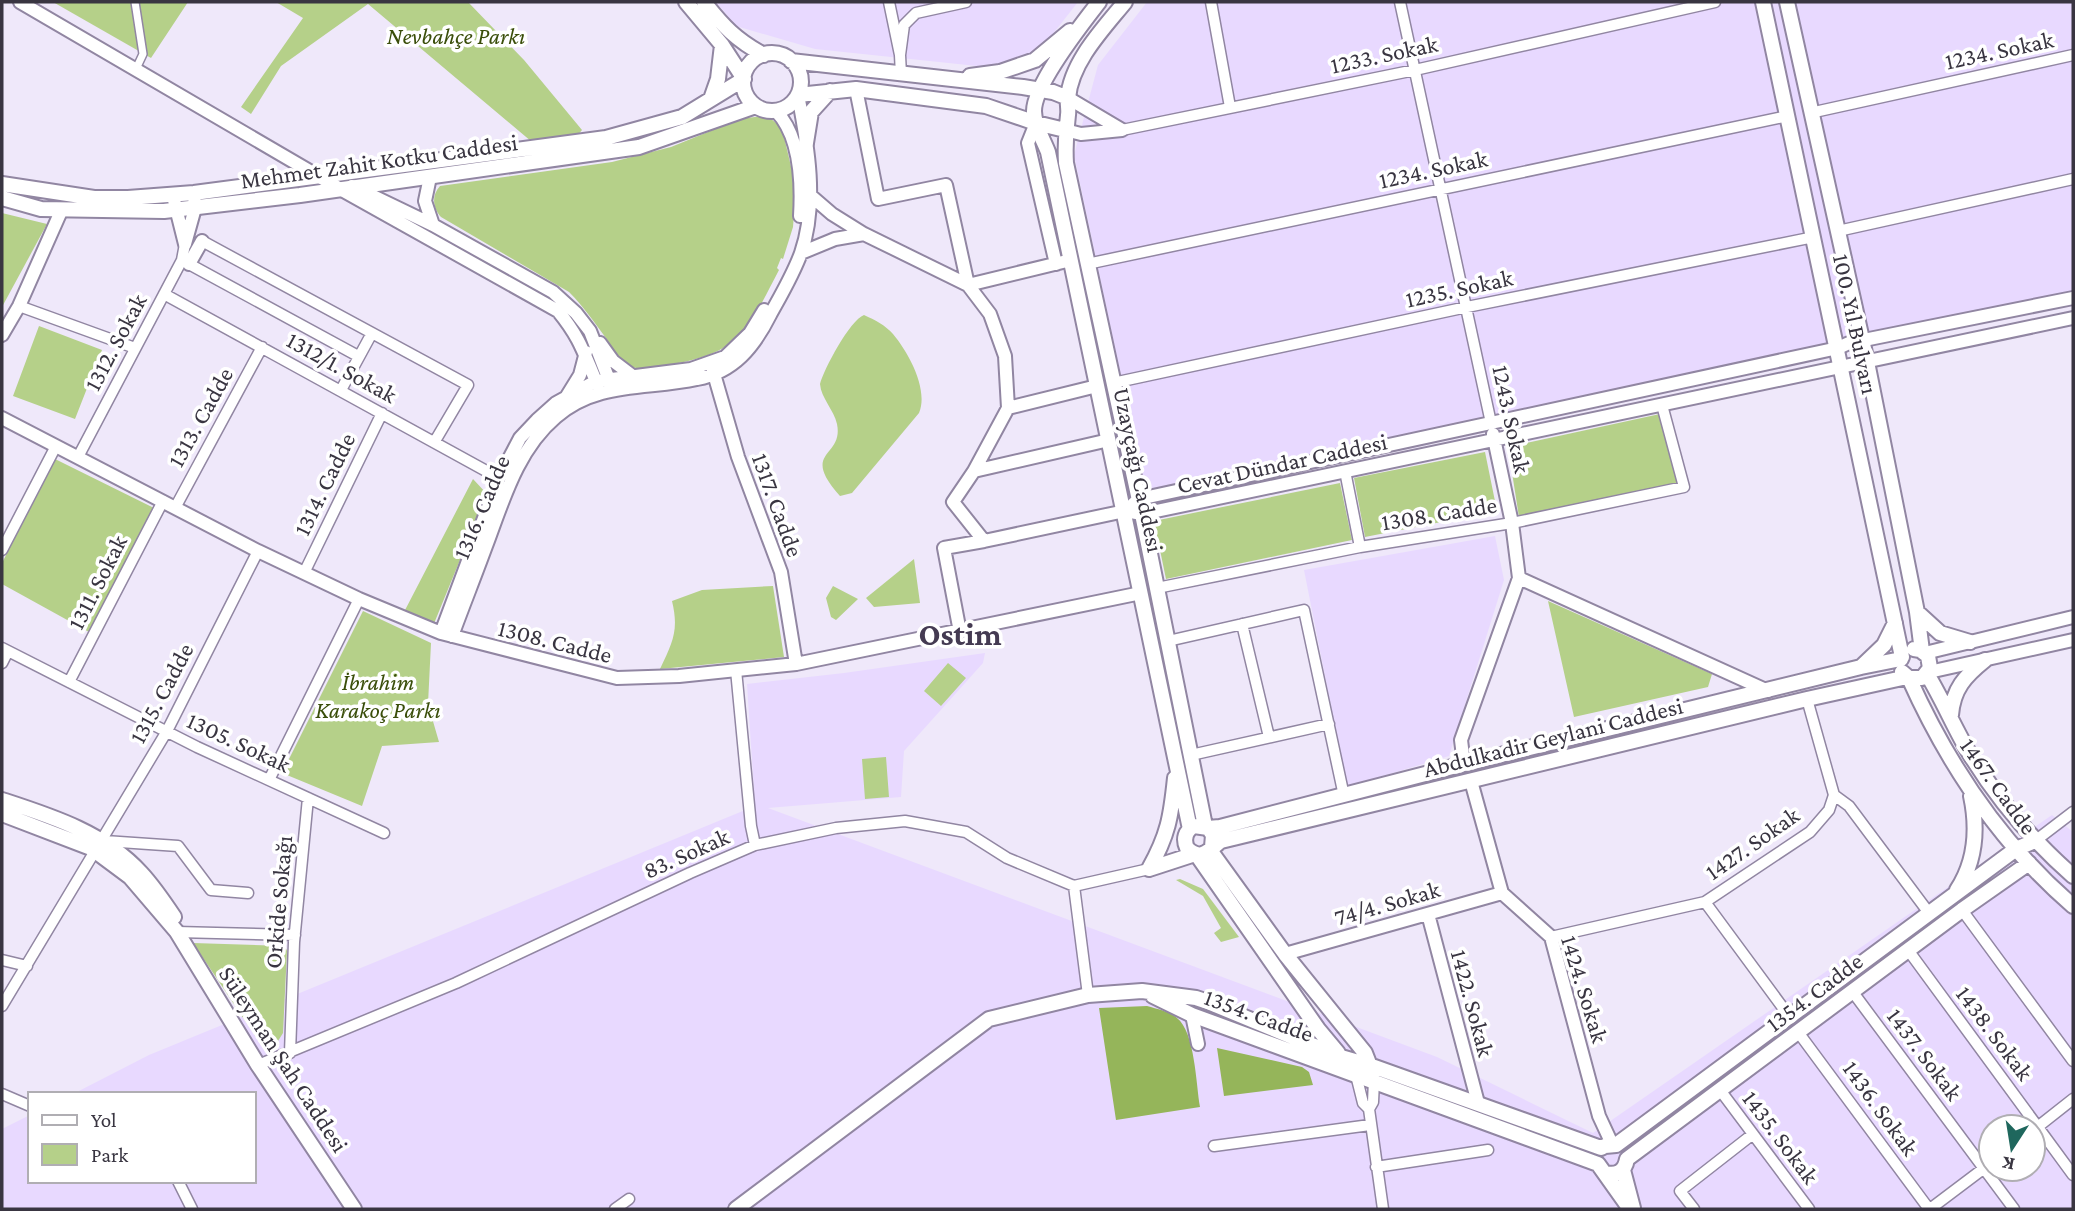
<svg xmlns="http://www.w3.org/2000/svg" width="2075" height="1211" font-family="'Crimson Pro',serif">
  <rect width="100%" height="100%" fill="#efe8fa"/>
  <!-- built -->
  <path fill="#e8d9ff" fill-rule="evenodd" d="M 716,2 L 1078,2 L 1037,54 L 996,68 L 815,49 L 736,26 Z
    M 1147,2 L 2073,2 L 2073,292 L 1145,490 L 1074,155 L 1098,65 Z
    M 1495,536 L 1504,580 L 1449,756 L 1347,787 L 1304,570 Z
    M 985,653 L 983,663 L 904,751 L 901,797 L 768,808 L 1437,1057 L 1593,1133 L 2052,815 L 2073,832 L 2073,1209 L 2,1209 L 2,1129 L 30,1115 L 30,1181 L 254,1181 L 254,1094 L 73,1094 L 149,1055 L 755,806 L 747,684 L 844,673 ZM 1991,1127 L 2033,1127 L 2033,1169 L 1991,1169 Z"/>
  <!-- green -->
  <path fill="#b5d089" d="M 53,2 L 188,2 L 151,58 Z
    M 276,2 L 468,2 L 524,60 L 582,130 L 577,136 L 532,142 L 368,4 L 281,66 L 251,114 L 241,107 L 303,18 Z
    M 762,116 L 770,118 L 782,128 L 796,188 L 793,227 L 783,259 L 781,258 L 777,268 L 779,270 C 747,331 741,353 668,365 C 655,367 637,372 626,364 C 617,358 612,347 606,338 C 594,322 583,306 569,292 L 441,217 C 433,208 431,196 440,186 L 612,162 L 671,147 L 740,119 Z
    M 2,213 L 47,224 L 2,307 Z
    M 864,315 C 875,320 885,325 893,334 C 908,352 929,389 919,413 L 852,493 L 840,496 C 799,450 844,458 837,424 C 834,410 821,398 820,384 C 824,369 850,320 864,315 Z
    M 39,326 L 102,350 L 75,419 L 13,396 Z
    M 1660,414 L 1680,482 L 1519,517 L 1508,447 Z
    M 1485,452 L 1497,511 L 1365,537 L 1354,478 Z
    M 55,459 L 154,508 L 89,632 L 2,584 L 2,563 Z
    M 473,479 L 487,494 L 433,626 L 403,614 Z
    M 1340,483 L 1352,540 L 1166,579 L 1154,521 Z
    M 914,559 L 920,603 L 874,607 L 866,598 Z
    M 773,586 L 784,657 L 660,669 C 673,642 679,630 672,601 L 702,590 Z
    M 833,586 L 858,599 L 836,620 L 831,617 L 826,598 Z
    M 1548,601 L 1712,674 L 1708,687 L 1574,717 Z
    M 363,611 L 431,643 L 428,704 L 439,742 L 382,746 L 362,806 L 282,773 Z
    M 948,663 L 966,678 L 941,706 L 924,691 Z
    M 886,757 L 889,797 L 865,799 L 862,759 Z
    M 1180,879 L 1203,889 L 1239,937 L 1221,942 L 1214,933 L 1221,928 L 1203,896 L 1176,880 Z
    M 193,943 L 285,946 L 287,951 L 283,1033 L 278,1041 L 264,1044 L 258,1040 Z"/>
  <!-- forest -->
  <path fill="#95b55a" d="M 1147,1006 C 1157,1009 1169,1011 1177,1018 C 1195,1032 1196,1084 1200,1107 L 1116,1120 L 1099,1008 Z
    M 1217,1048 L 1302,1067 L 1309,1072 L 1313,1085 L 1224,1096 Z"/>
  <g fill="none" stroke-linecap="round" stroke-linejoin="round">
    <!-- pedestrian casing -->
    <g stroke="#9186a2" stroke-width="10">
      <path id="pedestrian" d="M 135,2 L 143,54 L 136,69"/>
    </g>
    <!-- minor casing -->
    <g stroke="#9186a2" stroke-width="13">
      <path id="minor" d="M 889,2 L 900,55 L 901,75
        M 1211,2 L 1230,107
        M 1400,2 L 1491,423
        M 900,55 L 904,25 L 916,13 L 966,2
        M 1810,113 L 2073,55
        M 1122,130 L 1415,70 L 1715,2
        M 1838,231 L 2073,179
        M 202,241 L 468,385 L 435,441
        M 189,264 L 358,356
        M 1087,264 L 1788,116
        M 164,294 L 499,478
        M 19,306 L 135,348
        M 1113,383 L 1467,307 L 1814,237
        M 341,390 L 372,333
        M 78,457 L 182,260 L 185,244
        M 1345,471 L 1360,547
        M 175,508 L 262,347
        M 2,550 L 56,446
        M 304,573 L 382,413
        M 1157,588 L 1360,547 L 1512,523 L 1684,487 L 1662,405
        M 1242,624 L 1269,737
        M 1168,641 L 1304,610 L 1344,796
        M 2,648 L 197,747 L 384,833
        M 2,663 L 8,651
        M 736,670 L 751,826 L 755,845
        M 69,682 L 163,501
        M 1191,755 L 1329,724
        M 269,780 L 359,599
        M 1834,795 L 1849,806 L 1929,913
        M 105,841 L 178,846 L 211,890 L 248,893
        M 2035,841 L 2073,812
        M 1074,886 L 1088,995
        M 1705,902 L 1789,1016
        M 1962,910 L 2073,1061
        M 177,932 L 295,935
        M 1551,937 L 1705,902 L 1810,832 L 1829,810 L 1834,795 L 1807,699
        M 1908,950 L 2073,1175
        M 2,960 L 27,966
        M 1852,991 L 2014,1209
        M 2,1006 L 167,731 L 258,551
        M 1798,1032 L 1929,1209
        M 290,1053 L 294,942 L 308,798
        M 258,1065 L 456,983 L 690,873 L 755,845 L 836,828 L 905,821 L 966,832 L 1007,858 L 1074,886 L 1149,869
        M 1356,1075 L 1363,1103 L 1369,1109 L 1383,1209
        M 1720,1090 L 1809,1209
        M 2,1094 L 30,1106
        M 1369,1109 L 1373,1102 L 1374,1081
        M 2035,1129 L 2073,1099
        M 1214,1146 L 1370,1125
        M 1376,1167 L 1488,1150
        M 178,1181 L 192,1209
        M 615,1209 L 629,1199
        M 1694,1209 L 1680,1191 L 1753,1134
        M 1930,1209 L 1991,1163"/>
    </g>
    <!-- tertiary casing -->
    <g stroke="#9186a2" stroke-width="16">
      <path id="tertiary" d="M 20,2 L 342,190 L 558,311 C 581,339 584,354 598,386
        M 856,89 L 878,199 L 946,185 L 968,285 L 1071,260
        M 1068,98 L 1122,130
        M 776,111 C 800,136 802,182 800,216
        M 1036,123 L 1028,143 L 1056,264
        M 1065,130 L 1081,134 L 1122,130
        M 430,177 L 425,201 L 433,225
        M 352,186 L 433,225 L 553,292 L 576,313 L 590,331 L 611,385
        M 810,195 L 832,214 L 864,234 L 968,285 L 990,314 L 1005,356 L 1008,408
        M 174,200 L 185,244
        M 185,244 L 195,208 L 194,193
        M 801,253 L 835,239 L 864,234
        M 189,264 L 202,241
        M 2,335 L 19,306 L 62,209
        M 600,343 L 613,361 L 634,377
        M 712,367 L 738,457 L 781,572 L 796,664
        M 567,396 L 580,375 L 586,352
        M 2,418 L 258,551 L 359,599 L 441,633 L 617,678 L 679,676 L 796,664 L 1141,593
        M 974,471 L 1109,440
        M 1133,504 L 1139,499 L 1838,348 L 1849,343 L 2073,298
        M 984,541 L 1125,511 L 1142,514 L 2073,318
        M 1519,578 L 1768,691
        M 960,632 L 944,548 L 984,541 L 953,502 L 974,471 L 1008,408 L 1097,386
        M 441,633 L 499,478 L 520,438 L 537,420 L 556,403 L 596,381 L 691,369 L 725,357 L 750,333 L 764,310
        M 452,636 C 463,606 475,576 486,546 C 503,501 517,450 556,417 C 597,381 648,390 697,379 C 734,372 754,347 770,315 C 781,295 793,275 801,253 C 818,204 808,146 798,95
        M 1925,653 L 2073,617
        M 1929,672 L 2073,640
        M 1464,764 L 1461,740 L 1519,578 L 1512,523 L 1493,434
        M 1471,781 L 1502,893 L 1551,937 L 1599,1116 L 1612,1144
        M 1428,914 L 1478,1103
        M 1285,954 L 1502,893
        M 1192,1015 L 1198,1044"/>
    </g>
    <!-- secondary casing -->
    <g stroke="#9186a2" stroke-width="18">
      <path id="secondary" d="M 686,2 L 722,45 L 744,79
        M 704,2 C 723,26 736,40 764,55
        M 1099,2 C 1082,24 1034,84 1034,111 C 1034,125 1043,139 1048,152 L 1190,829
        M 1125,2 C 1103,29 1071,62 1068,98 C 1067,104 1069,109 1068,115 C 1066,131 1065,146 1066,163 L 1142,514 L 1205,826
        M 1763,2 L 1902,657
        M 1787,2 L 1867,362 L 1917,612 L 1922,651
        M743 82a29 29 0 1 1 58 0a29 29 0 1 1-58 0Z
        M 791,61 L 1023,87 L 1053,92 L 1068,98
        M 970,76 L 1000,72 L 1035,60 L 1070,31
        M 798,95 L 856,89 L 986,106 L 1036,123 L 1065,130
        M 711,99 L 718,79 L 722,45
        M 806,143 L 811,112 L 830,91
        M 2,184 L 94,198 L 128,198 L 194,193 L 606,138 L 682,117 L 744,79
        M 2,198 L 41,209 L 164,211 L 300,195 L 639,147 L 756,106
        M 1917,612 L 1940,633 L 1970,642
        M 1862,666 L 1884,645 L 1895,623
        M 1902,672 L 1909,678 C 1948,765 2000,843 2073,906
        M 1927,674 C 1943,700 1955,730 1971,756 C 1999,801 2033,841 2073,876
        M 1909,678 L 1922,678 L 1930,668 L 1928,656 L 1920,650 L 1914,649
        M 1951,715 C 1953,689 1965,676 1985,660
        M 2,800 C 51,816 105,833 141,873 C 154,887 164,902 174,917
        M 2,814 L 91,848 L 130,877 L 177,932 L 258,1065 L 354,1209
        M 1208,828 L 1220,827 L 1464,764 L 1861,667 L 1901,659
        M 1212,847 L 1213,835 L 1208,828 L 1194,826 C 1185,831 1183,839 1187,848 C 1201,862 1209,850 1221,841 L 1807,699 L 1907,677
        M 1210,850 L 1285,954 L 1365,1053 L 1372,1071
        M 1197,855 L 1318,1029 L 1338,1053
        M 1149,869 C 1168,835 1171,817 1175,778
        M 1149,869 L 1195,854
        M 1957,890 C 1976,861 1978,829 1971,796
        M 1153,996 L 1192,1015 L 1598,1164 L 1630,1209
        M 1623,1170 L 1633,1208
        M 1605,1173 C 1617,1176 1625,1171 1627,1159 L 1962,910 L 2029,863
        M 736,1209 L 989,1019 L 1088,995 L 1142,991 L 1196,998 L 1208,1002 L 1341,1057 L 1372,1066 L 1601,1148 L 1605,1146 L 1616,1145 L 2016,849 L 2035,841"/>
    </g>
    <!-- pedestrian -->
    <use href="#pedestrian" stroke="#fff" stroke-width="7"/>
    <!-- minor -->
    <use href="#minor" stroke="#fff" stroke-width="10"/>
    <!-- tertiary -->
    <use href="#tertiary" stroke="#fff" stroke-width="12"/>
    <!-- secondary -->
    <use href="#secondary" stroke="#fff" stroke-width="14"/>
  </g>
  <g text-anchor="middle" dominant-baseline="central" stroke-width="7" stroke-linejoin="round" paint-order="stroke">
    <!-- park labels -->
    <g font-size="24" font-style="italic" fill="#3a4e0a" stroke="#fff">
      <text x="456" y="35">Nevbahçe Parkı</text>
      <text x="378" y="681">İbrahim<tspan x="378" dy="28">Karakoç Parkı</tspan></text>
    </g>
    <!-- street labels -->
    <g font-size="24" fill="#393541" stroke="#fff">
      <text transform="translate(1999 50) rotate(-12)">1234. Sokak</text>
      <text transform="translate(1384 54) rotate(-12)">1233. Sokak</text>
      <text transform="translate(379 161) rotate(-8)">Mehmet Zahit Kotku Caddesi</text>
      <text transform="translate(1433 169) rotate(-12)">1234. Sokak</text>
      <text transform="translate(1459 288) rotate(-12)">1235. Sokak</text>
      <text transform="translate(1856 324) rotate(78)">100. Yıl Bulvarı</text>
      <text transform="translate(115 342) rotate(-62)">1312. Sokak</text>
      <text transform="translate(342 367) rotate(29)">1312/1. Sokak</text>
      <text transform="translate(200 417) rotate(-61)">1313. Cadde</text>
      <text transform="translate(1512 419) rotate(78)">1243. Sokak</text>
      <text transform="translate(1282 463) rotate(-12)">Cevat Dündar Caddesi</text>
      <text transform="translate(1139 470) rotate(78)">Uzayçağı Caddesi</text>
      <text transform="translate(324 484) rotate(-64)">1314. Cadde</text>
      <text transform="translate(778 505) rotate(70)">1317. Cadde</text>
      <text transform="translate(481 507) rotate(-67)">1316. Cadde</text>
      <text transform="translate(1439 513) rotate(-9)">1308. Cadde</text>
      <text transform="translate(97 582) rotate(-63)">1311. Sokak</text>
      <text transform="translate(555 641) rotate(14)">1308. Cadde</text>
      <text transform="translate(161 693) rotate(-62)">1315. Cadde</text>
      <text transform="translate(1553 737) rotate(-14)">Abdulkadir Geylani Caddesi</text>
      <text transform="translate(239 742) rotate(25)">1305. Sokak</text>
      <text transform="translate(1999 786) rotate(54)">1467. Cadde</text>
      <text transform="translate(1752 843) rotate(-35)">1427. Sokak</text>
      <text transform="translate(686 853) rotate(-24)">83. Sokak</text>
      <text transform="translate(278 902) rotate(-85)">Orkide Sokağı</text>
      <text transform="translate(1387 903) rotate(-16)">74/4. Sokak</text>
      <text transform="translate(1585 989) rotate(73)">1424. Sokak</text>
      <text transform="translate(1814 992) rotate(-37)">1354. Cadde</text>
      <text transform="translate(1473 1003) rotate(75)">1422. Sokak</text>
      <text transform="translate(1259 1015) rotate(20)">1354. Cadde</text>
      <text transform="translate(1995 1033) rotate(53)">1438. Sokak</text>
      <text transform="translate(1925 1054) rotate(53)">1437. Sokak</text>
      <text transform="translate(284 1059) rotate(57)">Süleyman Şah Caddesi</text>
      <text transform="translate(1881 1108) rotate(54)">1436. Sokak</text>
      <text transform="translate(1781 1137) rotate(53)">1435. Sokak</text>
    </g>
    <!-- district labels -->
    <g font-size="32" font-weight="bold" fill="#443a52" stroke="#fff">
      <text x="960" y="634">Ostim</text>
    </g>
  </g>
  <!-- border -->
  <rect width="2075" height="1211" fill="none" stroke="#393541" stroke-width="7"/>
  <!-- legend -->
  <rect x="28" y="1092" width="228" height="91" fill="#ffffff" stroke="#b0aeb3" stroke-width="2"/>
  <rect x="42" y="1115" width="35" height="10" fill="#ffffff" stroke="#b0aeb3" stroke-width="2"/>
  <text x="91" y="1127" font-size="21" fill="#393541">Yol</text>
  <rect x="42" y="1144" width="35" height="21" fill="#b5d089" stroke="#b0aeb3" stroke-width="2"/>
  <text x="91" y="1162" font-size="21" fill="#393541">Park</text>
  <!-- north arrow -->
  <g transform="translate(2012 1148) rotate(192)"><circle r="33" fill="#ffffff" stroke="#b0aeb3" stroke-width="2"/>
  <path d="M0-5L12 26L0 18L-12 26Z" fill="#1f675d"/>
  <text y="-10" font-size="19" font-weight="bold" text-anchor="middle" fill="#393541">K</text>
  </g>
</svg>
